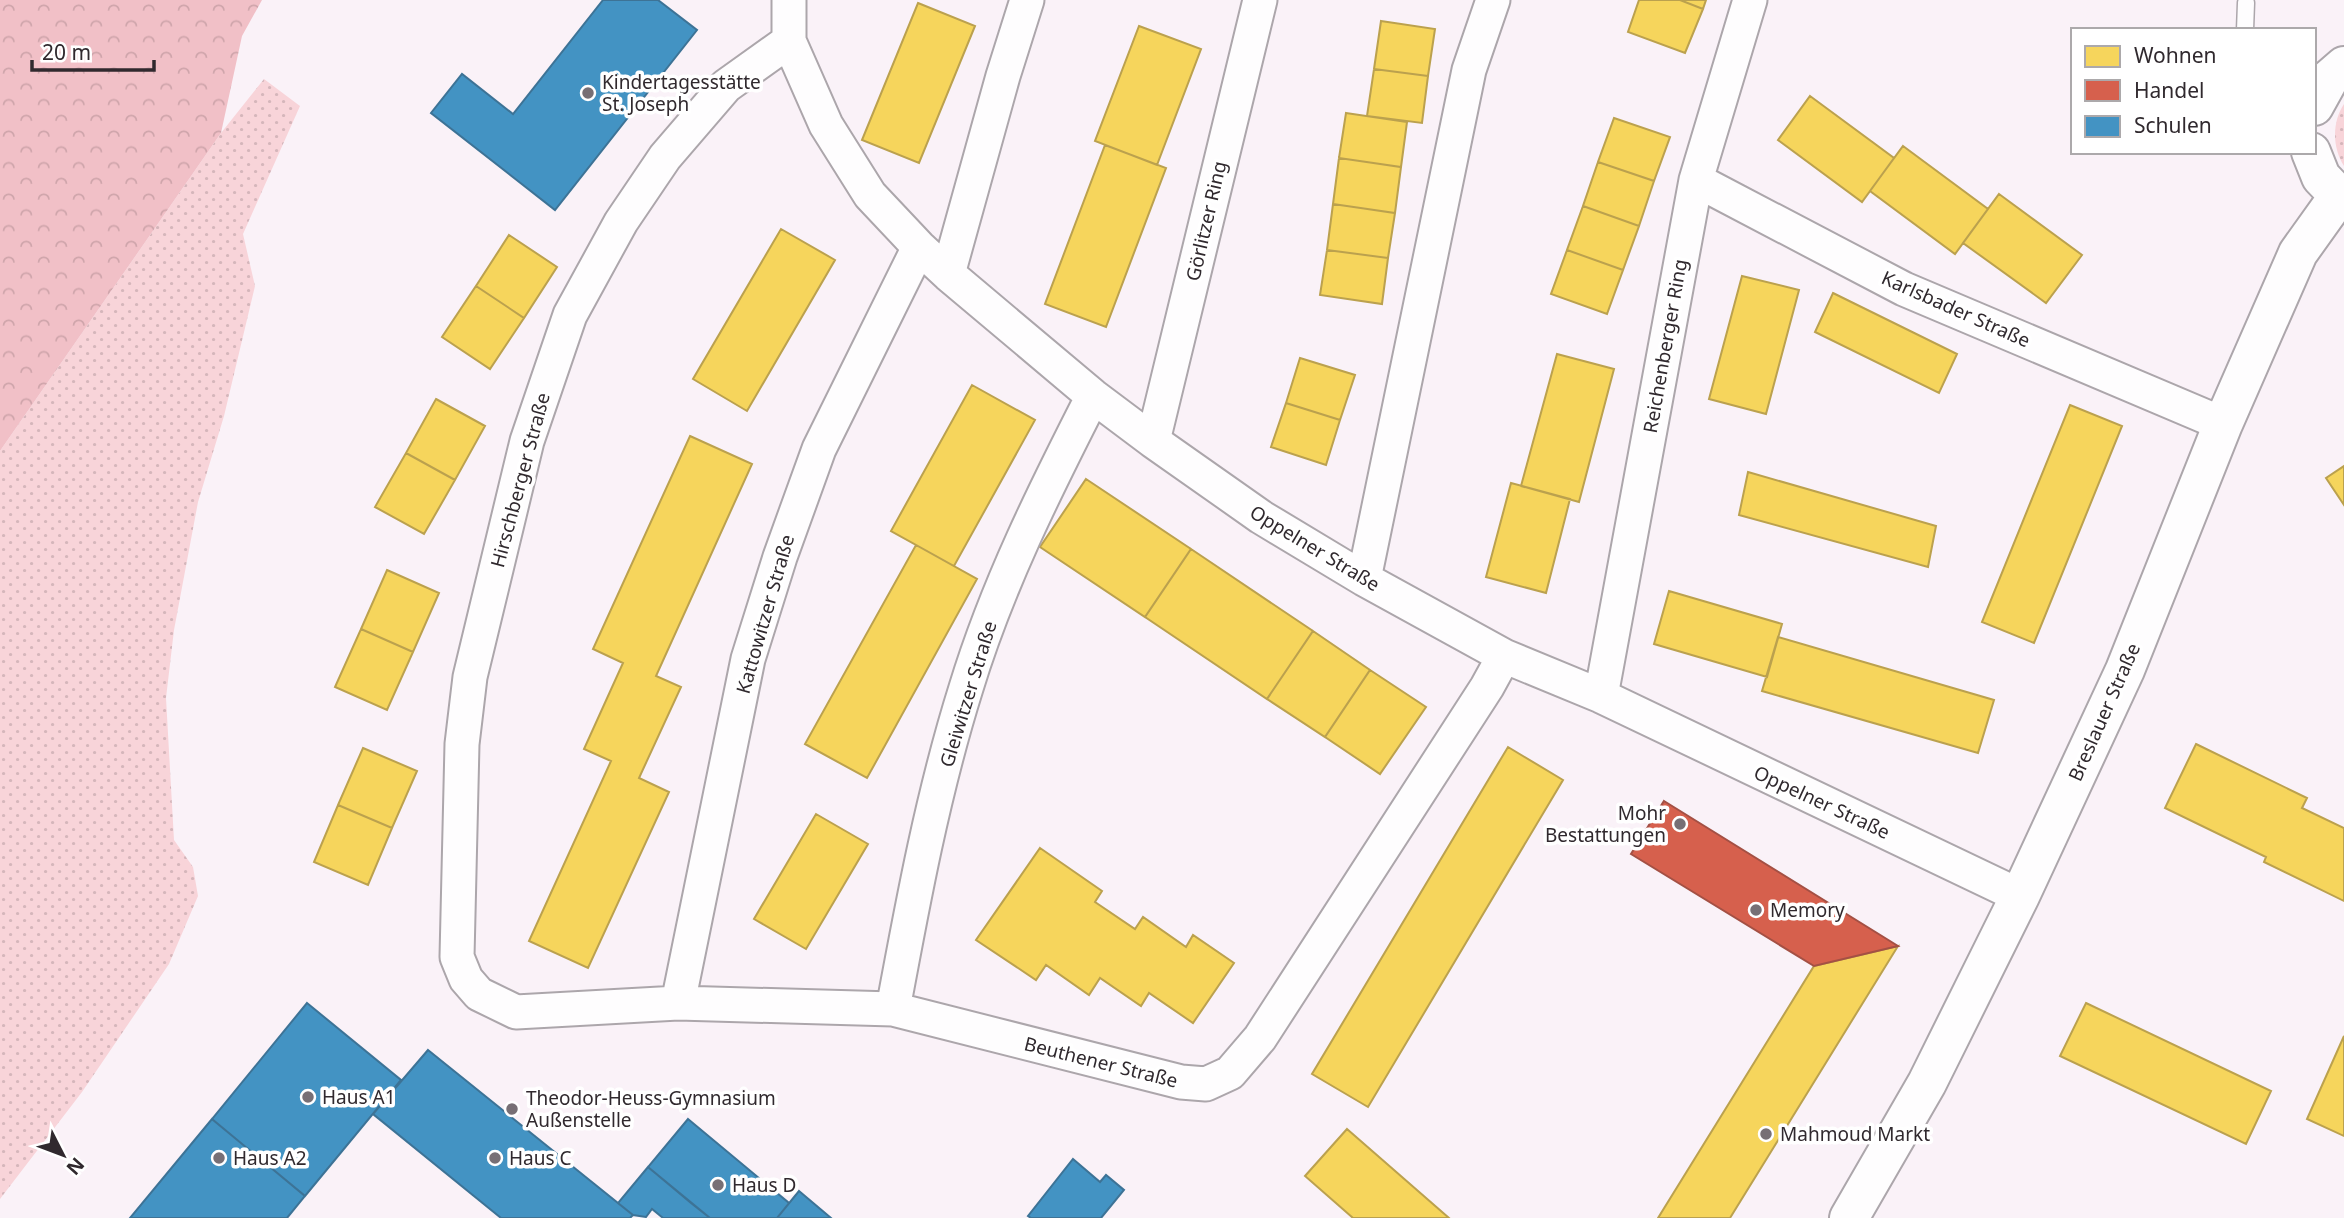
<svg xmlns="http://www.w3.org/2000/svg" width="2344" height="1218" font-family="'Noto Sans',sans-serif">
  <defs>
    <pattern id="grass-dots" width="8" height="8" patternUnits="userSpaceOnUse" patternTransform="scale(1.75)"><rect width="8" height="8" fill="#f8d4d9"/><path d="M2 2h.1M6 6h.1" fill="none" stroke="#d5b6bb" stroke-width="1.8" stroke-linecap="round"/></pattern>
    <pattern id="forest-crowns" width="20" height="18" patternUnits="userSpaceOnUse" patternTransform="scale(1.75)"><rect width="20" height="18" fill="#f1c0c7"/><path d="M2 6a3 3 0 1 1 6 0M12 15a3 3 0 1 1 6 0" fill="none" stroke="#cfa5ab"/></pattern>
  </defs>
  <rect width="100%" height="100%" fill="#faf2f8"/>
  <!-- grass -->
  <path fill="url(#grass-dots)" d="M 264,79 L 300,106 L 243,234 L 255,286 L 224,416 L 198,502 L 174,630 L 166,698 L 174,840 L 193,867 L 198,896 L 169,964 L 82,1092 L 0,1199 L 0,451 L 221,133 Z
    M 2344,104 L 2344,166 C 2332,147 2332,122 2344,104 Z"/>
  <!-- forest -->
  <path fill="url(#forest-crowns)" d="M 0,0 L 262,0 L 242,36 L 221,133 L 0,451 Z"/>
  <!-- homes -->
  <path fill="#f6d55c" stroke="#bba14e" stroke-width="2" d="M 1639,0 L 1680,0 L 1703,9 L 1685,53 L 1628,32 Z
    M 1680,0 L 1706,0 L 1703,9 Z
    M 918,3 L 975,26 L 919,163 L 862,140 Z
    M 1381,21 L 1435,29 L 1428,76 L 1374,69 Z
    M 1139,26 L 1201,49 L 1157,165 L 1095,141 Z
    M 1374,69 L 1428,76 L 1422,123 L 1367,116 Z
    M 1810,96 L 1894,158 L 1862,202 L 1778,140 Z
    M 1346,113 L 1407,122 L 1401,167 L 1339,158 Z
    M 1614,118 L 1670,137 L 1654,181 L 1598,162 Z
    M 1105,145 L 1166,168 L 1106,327 L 1045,304 Z
    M 1903,146 L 1988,209 L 1955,254 L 1870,191 Z
    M 1339,158 L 1401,167 L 1395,213 L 1333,204 Z
    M 1598,162 L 1654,181 L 1639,226 L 1583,206 Z
    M 1999,194 L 2082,255 L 2046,303 L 1963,243 Z
    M 1333,204 L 1395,213 L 1388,258 L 1327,250 Z
    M 1583,206 L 1639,226 L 1623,270 L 1567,250 Z
    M 781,229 L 835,260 L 747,411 L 693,379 Z
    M 509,235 L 557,267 L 524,318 L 476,286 Z
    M 1327,250 L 1388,258 L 1382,304 L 1320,295 Z
    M 1567,250 L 1623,270 L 1607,314 L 1551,294 Z
    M 1742,276 L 1799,290 L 1766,414 L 1709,399 Z
    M 476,286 L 524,318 L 490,369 L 442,337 Z
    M 1833,293 L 1957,354 L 1939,393 L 1815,332 Z
    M 1557,354 L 1614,369 L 1579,502 L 1521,486 Z
    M 1300,358 L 1355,375 L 1340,420 L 1286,403 Z
    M 972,385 L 1035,420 L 954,566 L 891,531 Z
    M 436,399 L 485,426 L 455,480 L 406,453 Z
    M 1286,403 L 1340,420 L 1326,465 L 1271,447 Z
    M 2070,405 L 2122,426 L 2034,643 L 1982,622 Z
    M 690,436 L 752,464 L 656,676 L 681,687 L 639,778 L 669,792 L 588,968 L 529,941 L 611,761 L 584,749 L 623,663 L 593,649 Z
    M 406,453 L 455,480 L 424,534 L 375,507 Z
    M 2344,466 L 2344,505 L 2326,478 Z
    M 1748,472 L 1936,526 L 1928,567 L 1739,515 Z
    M 1086,479 L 1191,549 L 1145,617 L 1040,547 Z
    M 1511,483 L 1570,499 L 1546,593 L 1486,577 Z
    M 916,545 L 977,579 L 867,778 L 805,744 Z
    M 1191,549 L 1313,631 L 1267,699 L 1145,617 Z
    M 387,570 L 439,593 L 413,652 L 361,629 Z
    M 1669,591 L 1782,624 L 1767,677 L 1654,644 Z
    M 361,629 L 413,652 L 387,710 L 335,687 Z
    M 1313,631 L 1370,670 L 1325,737 L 1267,699 Z
    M 1778,637 L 1994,700 L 1978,753 L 1762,691 Z
    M 1370,670 L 1426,707 L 1380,774 L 1325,737 Z
    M 2196,744 L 2307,798 L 2302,808 L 2344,828 L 2344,901 L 2264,862 L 2266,857 L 2165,808 Z
    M 1508,747 L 1563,780 L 1368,1107 L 1312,1074 Z
    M 363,748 L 417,771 L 392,828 L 338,805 Z
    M 338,805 L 392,828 L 368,885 L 314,862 Z
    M 816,814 L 868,844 L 806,949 L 754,919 Z
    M 1040,848 L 1102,891 L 1095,902 L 1135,929 L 1143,917 L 1186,947 L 1193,935 L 1234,963 L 1193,1023 L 1149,993 L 1141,1006 L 1100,978 L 1089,995 L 1046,965 L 1036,980 L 976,940 Z
    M 1898,946 L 1730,1218 L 1658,1218 L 1814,966 Z
    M 2086,1003 L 2271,1091 L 2246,1144 L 2060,1056 Z
    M 2344,1036 L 2344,1136 L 2307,1119 Z
    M 1347,1129 L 1449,1218 L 1353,1218 L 1305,1176 Z"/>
  <!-- shops -->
  <path fill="#d6604d" stroke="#a45044" stroke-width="2" d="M 1664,801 L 1898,946 L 1814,966 L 1631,854 Z"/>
  <!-- schools -->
  <path fill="#4393c3" stroke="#3d7396" stroke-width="2" d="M 603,0 L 658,0 L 697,30 L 555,210 L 431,113 L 462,74 L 513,114 Z
    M 307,1003 L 401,1080 L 305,1196 L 212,1119 Z
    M 428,1050 L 618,1203 L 633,1215 L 630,1218 L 501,1218 L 373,1114 Z
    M 212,1119 L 305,1196 L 287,1218 L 130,1218 Z
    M 688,1119 L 789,1203 L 777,1218 L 710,1218 L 648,1167 Z
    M 1073,1159 L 1100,1182 L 1106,1175 L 1124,1190 L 1101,1218 L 1031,1218 L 1028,1216 Z
    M 648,1167 L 691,1203 L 710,1218 L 663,1218 L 652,1209 L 646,1217 L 633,1215 L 618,1203 Z
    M 799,1191 L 831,1218 L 777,1218 Z"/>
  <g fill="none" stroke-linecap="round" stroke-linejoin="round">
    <!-- lane casing -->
    <g stroke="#aca6ab" stroke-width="19">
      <path id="lane" d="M 2245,30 L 2246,3"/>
    </g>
    <!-- street casing -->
    <g stroke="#aca6ab" stroke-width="37">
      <path id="street" d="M 789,0 L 789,41 L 826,125 L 870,195 L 919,247 L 948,274 L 1093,396 L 1153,441 L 1261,517 L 1364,579 L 1504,656 L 1601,696 L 2020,896
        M 789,41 L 726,86 L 665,157 L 621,222 L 570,315 L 527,441 L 470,677 L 462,744 L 457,957 L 466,979 L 479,994 L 516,1012 L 678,1003 L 893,1009 L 1181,1082 L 1206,1084 L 1230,1073 L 1260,1038 L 1487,687 L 1504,656
        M 1696,180 L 1904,289 L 2223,424
        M 948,274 L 1003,76 L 1027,0
        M 1153,441 L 1260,0
        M 1364,579 L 1469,70 L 1493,0
        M 1601,696 L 1696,180 L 1750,0
        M 678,1003 L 748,659 L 780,557 L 819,449 L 919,247
        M 893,1009 C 913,901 933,793 966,688 C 997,586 1045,490 1093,396"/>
    </g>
    <!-- secondary casing -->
    <g stroke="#aca6ab" stroke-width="42">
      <path id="secondary" d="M 2314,106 L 2329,79 L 2344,66
        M 2311,152 L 2321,177 L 2344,201
        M 1849,1218 L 1927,1083 L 2020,896 L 2125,670 L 2223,424 L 2298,253 L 2338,197"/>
    </g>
    <!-- lane -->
    <use href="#lane" stroke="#fefdfe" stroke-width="16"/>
    <!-- street -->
    <use href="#street" stroke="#fefdfe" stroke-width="33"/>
    <!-- secondary -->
    <use href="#secondary" stroke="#fefdfe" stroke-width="38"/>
  </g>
  <!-- markers -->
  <g fill="#776f75" stroke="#fff" stroke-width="2.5">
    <circle cx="588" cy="93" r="7"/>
    <circle cx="1680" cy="824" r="7"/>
    <circle cx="1756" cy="910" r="7"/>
    <circle cx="308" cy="1097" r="7"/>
    <circle cx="512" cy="1109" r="7"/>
    <circle cx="1766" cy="1134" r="7"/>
    <circle cx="219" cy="1158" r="7"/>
    <circle cx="495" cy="1158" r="7"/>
    <circle cx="718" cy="1185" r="7"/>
  </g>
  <g text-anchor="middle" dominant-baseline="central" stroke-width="7" stroke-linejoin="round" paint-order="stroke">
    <!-- poi labels -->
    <g font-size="19" fill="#30292e" stroke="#fff" text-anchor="start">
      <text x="602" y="82">Kindertagesstätte<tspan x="602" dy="22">St. Joseph</tspan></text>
      <text x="1666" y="813" text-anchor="end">Mohr<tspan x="1666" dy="22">Bestattungen</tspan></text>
      <text x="1770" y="910">Memory</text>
      <text x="322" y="1097">Haus A1</text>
      <text x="526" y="1098">Theodor-Heuss-Gymnasium<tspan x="526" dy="22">Außenstelle</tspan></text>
      <text x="1780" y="1134">Mahmoud Markt</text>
      <text x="233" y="1158">Haus A2</text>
      <text x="509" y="1158">Haus C</text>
      <text x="732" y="1185">Haus D</text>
    </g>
    <!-- street labels -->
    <g font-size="19" fill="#30292e" stroke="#fff">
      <text transform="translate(1206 221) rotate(-77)">Görlitzer Ring</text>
      <text transform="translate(1956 309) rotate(24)">Karlsbader Straße</text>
      <text transform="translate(1665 346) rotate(-80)">Reichenberger Ring</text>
      <text transform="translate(520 480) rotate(-75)">Hirschberger Straße</text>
      <text transform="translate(1315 548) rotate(31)">Oppelner Straße</text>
      <text transform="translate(765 614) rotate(-74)">Kattowitzer Straße</text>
      <text transform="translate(968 694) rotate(-73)">Gleiwitzer Straße</text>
      <text transform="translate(2104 712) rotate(-66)">Breslauer Straße</text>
      <text transform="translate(1822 802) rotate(25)">Oppelner Straße</text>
      <text transform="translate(1101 1062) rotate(14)">Beuthener Straße</text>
    </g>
  </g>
  <!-- legend -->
  <rect x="2071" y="28" width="245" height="126" fill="#ffffff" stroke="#aca9ab" stroke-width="2"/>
  <rect x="2085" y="46" width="35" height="21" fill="#f6d55c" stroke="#aca9ab" stroke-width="2"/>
  <text x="2134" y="63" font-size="21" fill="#30292e">Wohnen</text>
  <rect x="2085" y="80" width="35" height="21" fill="#d6604d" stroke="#aca9ab" stroke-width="2"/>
  <text x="2134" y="98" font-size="21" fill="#30292e">Handel</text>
  <rect x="2085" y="116" width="35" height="21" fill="#4393c3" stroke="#aca9ab" stroke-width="2"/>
  <text x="2134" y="133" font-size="21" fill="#30292e">Schulen</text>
  <!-- north arrow -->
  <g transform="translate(63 1155) rotate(132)" stroke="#ffffff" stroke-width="5" paint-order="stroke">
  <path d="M0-5L12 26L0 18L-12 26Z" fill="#30292e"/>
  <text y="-10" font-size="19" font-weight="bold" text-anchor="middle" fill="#30292e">N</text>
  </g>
  <!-- scale -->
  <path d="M32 60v10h122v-10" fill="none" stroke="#30292e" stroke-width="3.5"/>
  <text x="42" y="60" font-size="21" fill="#30292e" stroke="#ffffff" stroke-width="5" paint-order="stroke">20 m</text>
</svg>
